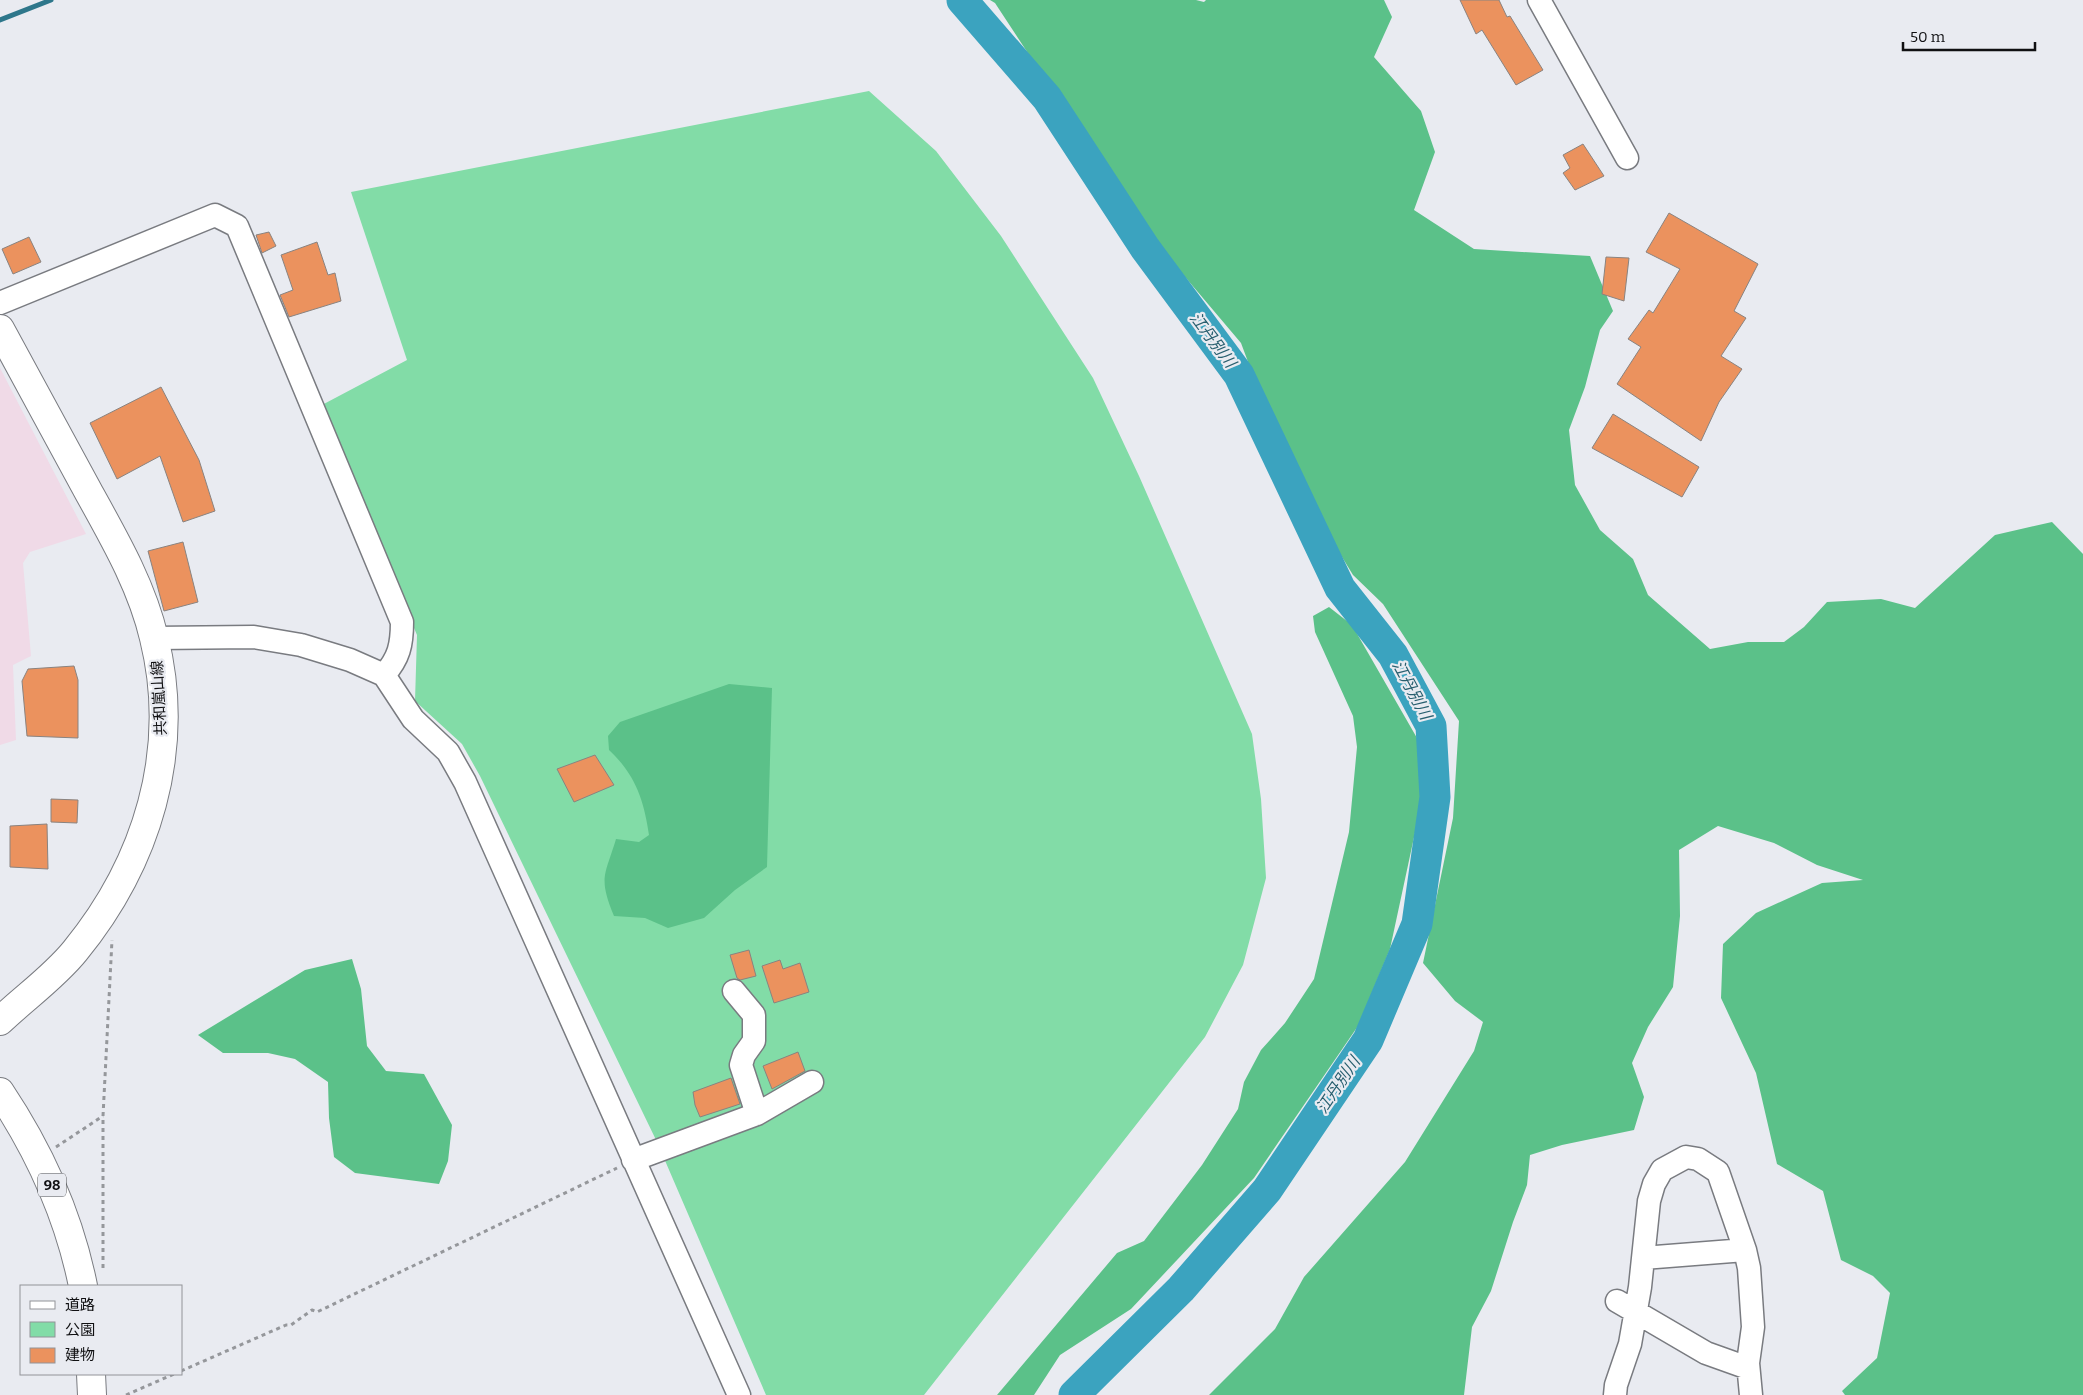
<svg xmlns="http://www.w3.org/2000/svg" width="2083" height="1395" font-family="Bitter,'Noto Sans JP',serif">
  <rect width="100%" height="100%" fill="#e9ebf1"/>
  <!-- education -->
  <path fill="#f0dae7" d="M 0,368 L 86,534 L 30,552 L 23,563 L 31,656 L 13,665 L 16,740 L 0,745 Z"/>
  <!-- green -->
  <path fill="#82dca7" d="M 869,91 L 936,151 L 1001,236 L 1093,378 L 1139,476 L 1252,734 L 1261,799 L 1266,878 L 1243,965 L 1205,1037 L 924,1395 L 766,1395 L 657,1142 L 480,776 L 462,744 L 415,701 L 417,635 L 320,406 L 407,360 L 351,192 Z"/>
  <!-- forest -->
  <path fill="#5bc189" d="M 990,0 L 1196,0 L 1204,2 L 1206,0 L 1384,0 L 1392,17 L 1374,57 L 1421,111 L 1435,152 L 1414,210 L 1474,249 L 1590,256 L 1613,311 L 1600,330 L 1585,387 L 1569,430 L 1575,485 L 1600,530 L 1633,559 L 1648,595 L 1710,649 L 1748,642 L 1784,642 L 1804,627 L 1827,602 L 1881,599 L 1915,608 L 1995,535 L 2052,522 L 2083,554 L 2083,1395 L 1845,1395 L 1842,1391 L 1877,1358 L 1890,1293 L 1873,1276 L 1841,1260 L 1823,1191 L 1777,1164 L 1756,1073 L 1721,998 L 1723,944 L 1756,913 L 1822,883 L 1863,880 L 1817,865 L 1774,843 L 1718,826 L 1679,850 L 1680,916 L 1673,987 L 1648,1027 L 1632,1063 L 1644,1097 L 1634,1130 L 1562,1145 L 1530,1155 L 1527,1185 L 1513,1222 L 1491,1291 L 1472,1327 L 1464,1395 L 1209,1395 L 1275,1329 L 1304,1277 L 1405,1162 L 1474,1051 L 1483,1022 L 1455,1001 L 1423,963 L 1453,818 L 1459,721 L 1383,604 L 1353,575 L 1306,498 L 1263,402 L 1241,343 L 1175,265 L 1076,126 L 995,3 Z
    M 1329,607 L 1352,625 L 1417,738 L 1422,800 L 1390,949 L 1358,1026 L 1254,1178 L 1131,1309 L 1060,1355 L 1034,1395 L 997,1395 L 1117,1253 L 1144,1241 L 1202,1165 L 1238,1109 L 1244,1082 L 1261,1050 L 1285,1023 L 1314,979 L 1349,832 L 1357,747 L 1353,716 L 1315,632 L 1313,616 Z
    M 729,684 L 772,688 L 767,867 L 735,890 L 704,918 L 668,928 L 645,918 L 614,916 C 598,877 605,876 616,839 L 639,842 L 649,835 C 644,800 635,774 609,750 L 608,736 L 620,722 Z
    M 352,959 L 361,989 L 367,1046 L 386,1071 L 424,1074 L 452,1125 L 448,1161 L 439,1184 L 355,1173 L 334,1157 L 329,1118 L 328,1082 L 295,1059 L 268,1053 L 223,1053 L 198,1035 L 305,970 Z"/>
  <g fill="none" stroke-linecap="round" stroke-linejoin="round">
    <!-- stream -->
    <path stroke="#2e778b" stroke-width="5" d="M 0,20 L 51,0"/>
    <!-- river -->
    <path stroke="#3ba3bf" stroke-width="31" d="M 962,0 L 1047,98 L 1145,248 L 1239,375 L 1340,588 L 1393,655 L 1431,726 L 1435,797 L 1417,924 L 1368,1040 L 1267,1190 L 1181,1289 L 1074,1395"/>
  </g>
  <!-- building -->
  <path fill="#eb925e" stroke="#898380" d="M 1460,0 L 1499,0 L 1507,17 L 1510,16 L 1543,70 L 1516,85 L 1482,30 L 1476,34 Z
    M 1583,144 L 1604,176 L 1575,190 L 1563,173 L 1570,168 L 1563,155 Z
    M 1669,213 L 1758,264 L 1734,311 L 1746,318 L 1721,356 L 1742,369 L 1719,402 L 1701,441 L 1617,384 L 1641,347 L 1628,339 L 1649,310 L 1653,313 L 1680,269 L 1646,252 Z
    M 269,232 L 276,246 L 262,253 L 256,235 Z
    M 29,237 L 41,262 L 13,274 L 2,249 Z
    M 317,242 L 328,275 L 335,273 L 341,301 L 289,317 L 280,295 L 293,290 L 281,255 Z
    M 1606,257 L 1629,258 L 1624,301 L 1602,294 Z
    M 161,387 L 199,460 L 215,511 L 183,522 L 160,456 L 117,479 L 90,423 Z
    M 1613,414 L 1699,467 L 1682,497 L 1592,448 Z
    M 183,542 L 198,602 L 164,611 L 148,551 Z
    M 74,666 L 78,680 L 78,738 L 27,736 L 22,681 L 28,669 Z
    M 595,755 L 614,785 L 574,802 L 557,769 Z
    M 51,799 L 78,800 L 77,823 L 51,822 Z
    M 47,824 L 48,869 L 10,867 L 10,826 Z
    M 749,950 L 756,976 L 740,980 L 737,978 L 730,955 Z
    M 780,960 L 783,969 L 800,963 L 809,992 L 774,1003 L 762,966 Z
    M 798,1052 L 805,1071 L 772,1089 L 763,1066 Z
    M 731,1078 L 740,1104 L 700,1117 L 695,1105 L 693,1092 Z"/>
  <g fill="none" stroke-linecap="round" stroke-linejoin="round">
    <!-- minor casing -->
    <g stroke="#797b80" stroke-width="25">
      <path id="minor" d="M 1539,0 L 1627,158
        M 0,303 L 215,215 L 237,226 L 402,622 C 402,645 399,658 384,675
        M 154,638 L 254,637 L 301,645 L 350,660 L 384,675 L 413,719 L 448,752 L 465,782 L 739,1395
        M 757,1114 L 812,1082
        M 633,1160 L 757,1114 L 741,1065 L 744,1055 L 754,1041 L 754,1015 L 734,991
        M 1643,1258 L 1745,1250
        M 1617,1301 L 1706,1353 L 1748,1368
        M 1615,1395 L 1616,1385 L 1630,1344 L 1640,1287 L 1649,1201 L 1654,1184 L 1662,1170 L 1686,1157 L 1698,1159 L 1718,1172 L 1745,1250 L 1749,1268 L 1753,1327 L 1748,1363 L 1751,1395"/>
    </g>
    <!-- major casing -->
    <g stroke="#797b80" stroke-width="30">
      <path id="major" d="M 0,329 C 29,383 59,437 88,491 C 114,538 142,586 154,638 C 182,751 147,863 75,951 C 54,977 24,998 0,1021
        M 0,1092 C 40,1152 69,1216 83,1286
        M 91,1374 L 92,1395"/>
    </g>
    <!-- path -->
    <path stroke="#95979b" stroke-width="3" stroke-dasharray="4 4" stroke-linecap="butt" d="M 56,1147 L 103,1116
      M 103,1268 L 103,1116 L 112,940
      M 181,1371 L 286,1325 L 291,1325 L 312,1310 L 317,1312 L 617,1168
      M 126,1395 L 174,1374"/>
    <!-- minor -->
    <use href="#minor" stroke="#fff" stroke-width="22"/>
    <!-- major -->
    <use href="#major" stroke="#fff" stroke-width="28"/>
  </g>
  <g text-anchor="middle" dominant-baseline="central" stroke-width="4.5" stroke-linejoin="round" paint-order="stroke">
    <!-- shield labels -->
    <rect fill="#e9ebf1" stroke="#515255" stroke-width="1" x="38" y="1173.5" width="28" height="23" rx="4"/>
    <g font-size="14" font-weight="bold" fill="#101012">
      <text x="52" y="1185">98</text>
    </g>
    <!-- street labels -->
    <g font-size="15" fill="#101012" stroke="#e9ebf1">
      <text transform="translate(159 698) rotate(-93)">共和嵐山線</text>
    </g>
    <!-- water labels -->
    <g font-size="16" font-style="italic" fill="#285f6f" stroke="#e9ebf1">
      <text transform="translate(1213 340) rotate(53)">江丹別川</text>
      <text transform="translate(1412 690) rotate(62)">江丹別川</text>
      <text transform="translate(1338 1085) rotate(-56)">江丹別川</text>
    </g>
  </g>
  <!-- legend -->
  <rect x="20" y="1285" width="162" height="90" fill="#e9ebf1" stroke="#929398"/>
  <rect x="30" y="1301" width="25" height="8" fill="#ffffff" stroke="#929398"/>
  <text x="65" y="1310" font-size="15" fill="#101012">道路</text>
  <rect x="30" y="1322" width="25" height="15" fill="#82dca7" stroke="#929398"/>
  <text x="65" y="1335" font-size="15" fill="#101012">公園</text>
  <rect x="30" y="1348" width="25" height="15" fill="#eb925e" stroke="#929398"/>
  <text x="65" y="1360" font-size="15" fill="#101012">建物</text>
  <!-- scale -->
  <path d="M1903 42v8h132v-8" fill="none" stroke="#101012" stroke-width="2.5"/>
  <text x="1910" y="42" font-size="15" fill="#101012" stroke="#e9ebf1" stroke-width="4" paint-order="stroke">50 m</text>
</svg>
